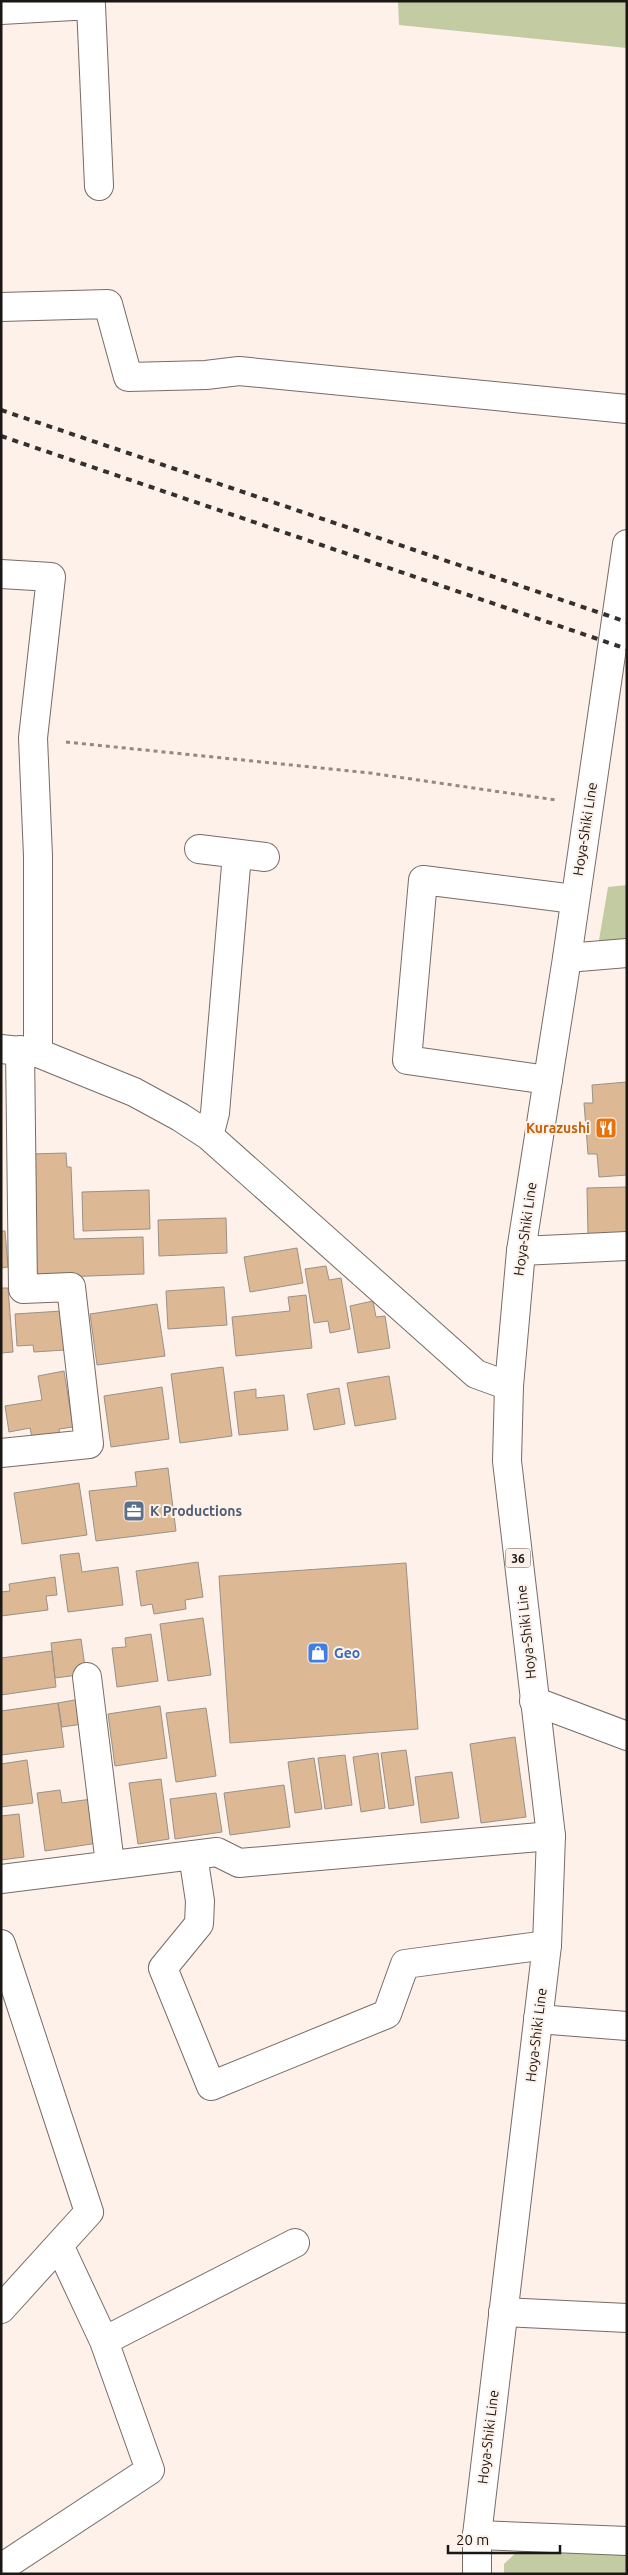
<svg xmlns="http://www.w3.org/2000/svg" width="628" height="2575" font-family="Ubuntu,sans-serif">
  <rect width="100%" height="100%" fill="#fdf1e9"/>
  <!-- green -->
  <path fill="#c2cba1" d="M 398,1 L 627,1 L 627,48 L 399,25 Z
    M 627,885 L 627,944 L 598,946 L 608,887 Z
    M 521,2548 L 627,2552 L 627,2574 L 504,2574 L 504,2564 Z"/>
  <!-- building -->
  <path fill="#ddb894" stroke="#9a9188" d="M 627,1082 L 627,1175 L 599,1177 L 597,1154 L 588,1154 L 584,1103 L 593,1103 L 592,1085 Z
    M 66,1153 L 67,1167 L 71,1167 L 74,1239 L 143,1237 L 144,1274 L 35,1278 L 31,1154 Z
    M 627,1187 L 627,1233 L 588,1234 L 587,1188 Z
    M 149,1190 L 150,1229 L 83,1231 L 82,1192 Z
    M 226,1218 L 227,1253 L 159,1256 L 158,1220 Z
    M 1,1231 L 5,1231 L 8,1267 L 1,1268 Z
    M 297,1248 L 303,1283 L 250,1292 L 244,1257 Z
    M 326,1266 L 329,1280 L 341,1278 L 350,1329 L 330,1333 L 328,1321 L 314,1323 L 305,1269 Z
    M 224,1287 L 227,1325 L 168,1329 L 166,1291 Z
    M 1,1288 L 8,1288 L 13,1352 L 1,1353 Z
    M 306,1295 L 312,1348 L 236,1356 L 232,1317 L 290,1311 L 288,1297 Z
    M 373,1301 L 376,1317 L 385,1316 L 390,1348 L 358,1353 L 350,1306 Z
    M 157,1304 L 165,1356 L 97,1365 L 90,1314 Z
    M 62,1311 L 65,1350 L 34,1352 L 33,1345 L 17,1346 L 15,1314 Z
    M 223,1367 L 232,1436 L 180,1443 L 171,1374 Z
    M 64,1371 L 73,1427 L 59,1429 L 60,1438 L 33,1443 L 30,1428 L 9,1432 L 5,1406 L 42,1400 L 38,1376 Z
    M 389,1376 L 396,1419 L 355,1426 L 347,1383 Z
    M 162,1387 L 169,1439 L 111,1447 L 104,1396 Z
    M 339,1388 L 345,1424 L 314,1430 L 307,1394 Z
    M 256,1389 L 256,1398 L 284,1395 L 288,1430 L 239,1435 L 234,1392 Z
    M 168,1468 L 176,1531 L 96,1541 L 89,1491 L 137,1486 L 135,1472 Z
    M 79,1483 L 87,1535 L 22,1544 L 14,1493 Z
    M 79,1553 L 82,1572 L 118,1567 L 123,1605 L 68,1612 L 60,1555 Z
    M 198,1562 L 203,1597 L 185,1600 L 186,1609 L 154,1614 L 152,1604 L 141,1606 L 136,1571 Z
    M 406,1563 L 418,1729 L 230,1743 L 219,1576 Z
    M 55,1577 L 57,1595 L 46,1596 L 48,1610 L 1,1616 L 1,1592 L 10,1591 L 9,1584 Z
    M 203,1618 L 211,1675 L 168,1681 L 160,1624 Z
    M 151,1634 L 158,1681 L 117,1687 L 112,1648 L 126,1647 L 125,1638 Z
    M 81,1639 L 86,1674 L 55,1678 L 51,1643 Z
    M 52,1651 L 56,1687 L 1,1695 L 1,1658 Z
    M 80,1699 L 83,1724 L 62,1727 L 58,1703 Z
    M 58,1703 L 64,1747 L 1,1755 L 1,1711 Z
    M 160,1706 L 167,1758 L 115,1766 L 108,1714 Z
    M 206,1708 L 216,1776 L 176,1782 L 166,1713 Z
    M 515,1737 L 526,1817 L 481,1823 L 470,1744 Z
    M 406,1750 L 414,1805 L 389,1809 L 381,1753 Z
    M 378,1753 L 385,1808 L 361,1812 L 353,1757 Z
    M 345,1755 L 352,1805 L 325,1809 L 318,1758 Z
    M 314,1758 L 322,1809 L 295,1813 L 288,1762 Z
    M 27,1760 L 33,1803 L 1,1807 L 1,1764 Z
    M 452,1772 L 459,1818 L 421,1823 L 415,1777 Z
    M 161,1779 L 169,1839 L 138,1844 L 129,1783 Z
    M 284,1785 L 290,1827 L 230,1835 L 224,1793 Z
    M 60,1790 L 62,1803 L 92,1799 L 98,1843 L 45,1851 L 37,1793 Z
    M 216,1793 L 222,1832 L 175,1839 L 170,1799 Z
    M 19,1814 L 24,1857 L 1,1860 L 1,1816 Z"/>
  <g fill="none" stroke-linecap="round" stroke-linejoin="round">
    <!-- minor casing -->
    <g stroke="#776c66" stroke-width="30">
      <path id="minor" d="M 1,10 L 91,5 L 99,186
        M 1,307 L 108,304 L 128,377 L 206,375 L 239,371 L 627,409
        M 1,574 L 51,577 L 33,738 L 38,856 L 38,1053
        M 199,849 L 265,857
        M 567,958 L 627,953
        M 1,1049 L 38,1053 L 134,1092 L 180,1117 L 209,1136 L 476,1374 L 509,1386
        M 548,1080 L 407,1060 L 423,880 L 574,899
        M 209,1136 L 215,1113 L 237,854
        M 521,1251 L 627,1246
        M 1,1453 L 89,1444 L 71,1287 L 23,1289 L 20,1050
        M 87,1677 L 110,1864
        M 534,1701 L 627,1736
        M 193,1855 L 200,1901 L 199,1924 L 163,1968 L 211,2086 L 387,2014 L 405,1964 L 547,1945
        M 1,1879 L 217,1852 L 239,1863 L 551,1836
        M 1,1944 L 89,2212 L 1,2309
        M 538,2019 L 627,2026
        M 503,2312 L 627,2318
        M 104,2341 L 295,2243
        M 477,2535 L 627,2541
        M 1,2568 L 150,2470 L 104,2341 L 59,2245"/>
    </g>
    <!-- major casing -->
    <g stroke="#776c66" stroke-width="30">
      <path id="major" d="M 477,2574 L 477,2535 L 547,1945 L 551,1836 L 507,1461 L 509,1386 L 521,1251 L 567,958 L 627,544"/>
    </g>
    <!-- path -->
    <path stroke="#918983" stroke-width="3" stroke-dasharray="4 4" stroke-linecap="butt" d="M 66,742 L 370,773 L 556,800"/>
    <!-- minor -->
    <use href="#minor" stroke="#fff" stroke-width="28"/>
    <!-- major -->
    <use href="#major" stroke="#fff" stroke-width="28"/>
    <!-- rail -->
    <path stroke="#35302d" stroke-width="4" stroke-dasharray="6 6" stroke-linecap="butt" d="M 1,410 L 627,622
      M 1,436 L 627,649"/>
  </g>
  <!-- icons -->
  <defs>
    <g id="restaurant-square" transform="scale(1.125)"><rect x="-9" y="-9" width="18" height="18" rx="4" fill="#e8710a" stroke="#fdf1e9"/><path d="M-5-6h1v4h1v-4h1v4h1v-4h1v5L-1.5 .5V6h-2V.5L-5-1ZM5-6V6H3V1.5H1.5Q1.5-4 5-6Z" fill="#fff"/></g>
    <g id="office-square" transform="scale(1.125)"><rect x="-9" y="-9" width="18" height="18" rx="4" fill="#5c6f8a" stroke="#fdf1e9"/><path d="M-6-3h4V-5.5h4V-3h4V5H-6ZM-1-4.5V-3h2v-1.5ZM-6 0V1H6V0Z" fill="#fff"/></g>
    <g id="shop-square" transform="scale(1.125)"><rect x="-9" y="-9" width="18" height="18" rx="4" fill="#3f7fe0" stroke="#fdf1e9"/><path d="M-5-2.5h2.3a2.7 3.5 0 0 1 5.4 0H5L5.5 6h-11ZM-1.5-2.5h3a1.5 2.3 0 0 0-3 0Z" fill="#fff"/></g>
  </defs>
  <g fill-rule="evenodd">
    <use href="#restaurant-square" x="606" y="1128"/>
    <use href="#office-square" x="134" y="1511"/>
    <use href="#shop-square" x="318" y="1653"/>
  </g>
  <g text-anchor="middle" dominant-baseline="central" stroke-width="4" stroke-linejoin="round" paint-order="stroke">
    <!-- shield labels -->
    <rect fill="#fdf1e9" stroke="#5f5854" stroke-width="1" x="505.5" y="1548.5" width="25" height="19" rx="4"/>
    <g font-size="12" font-weight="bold" fill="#1b1714">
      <text x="518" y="1558">36</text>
    </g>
    <!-- street labels -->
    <g font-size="14" fill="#1b1714" stroke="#fdf1e9">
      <text transform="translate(585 829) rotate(-81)">Hoya-Shiki Line</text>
      <text transform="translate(525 1229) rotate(-82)">Hoya-Shiki Line</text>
      <text transform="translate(526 1632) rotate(-96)">Hoya-Shiki Line</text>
      <text transform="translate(536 2035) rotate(-83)">Hoya-Shiki Line</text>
      <text transform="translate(488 2437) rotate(-83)">Hoya-Shiki Line</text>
    </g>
    <!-- food labels -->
    <g font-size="14" font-weight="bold" fill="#c56008" stroke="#fdf1e9" text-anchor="end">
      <text x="590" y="1128">Kurazushi</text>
    </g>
    <!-- service labels -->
    <g font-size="14" font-weight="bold" fill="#4e5e75" stroke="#fdf1e9" text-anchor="start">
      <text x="150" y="1511">K Productions</text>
    </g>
    <!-- shop labels -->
    <g font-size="14" font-weight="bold" fill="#366cbe" stroke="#fdf1e9" text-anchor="start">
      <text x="334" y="1653">Geo</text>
    </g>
  </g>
  <!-- border -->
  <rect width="628" height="2575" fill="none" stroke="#1b1714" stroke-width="5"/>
  <!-- scale -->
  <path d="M448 2545v8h112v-8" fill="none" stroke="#1b1714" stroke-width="2.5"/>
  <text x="456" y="2545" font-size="15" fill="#1b1714" stroke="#fdf1e9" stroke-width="4" paint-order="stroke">20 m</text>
</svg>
